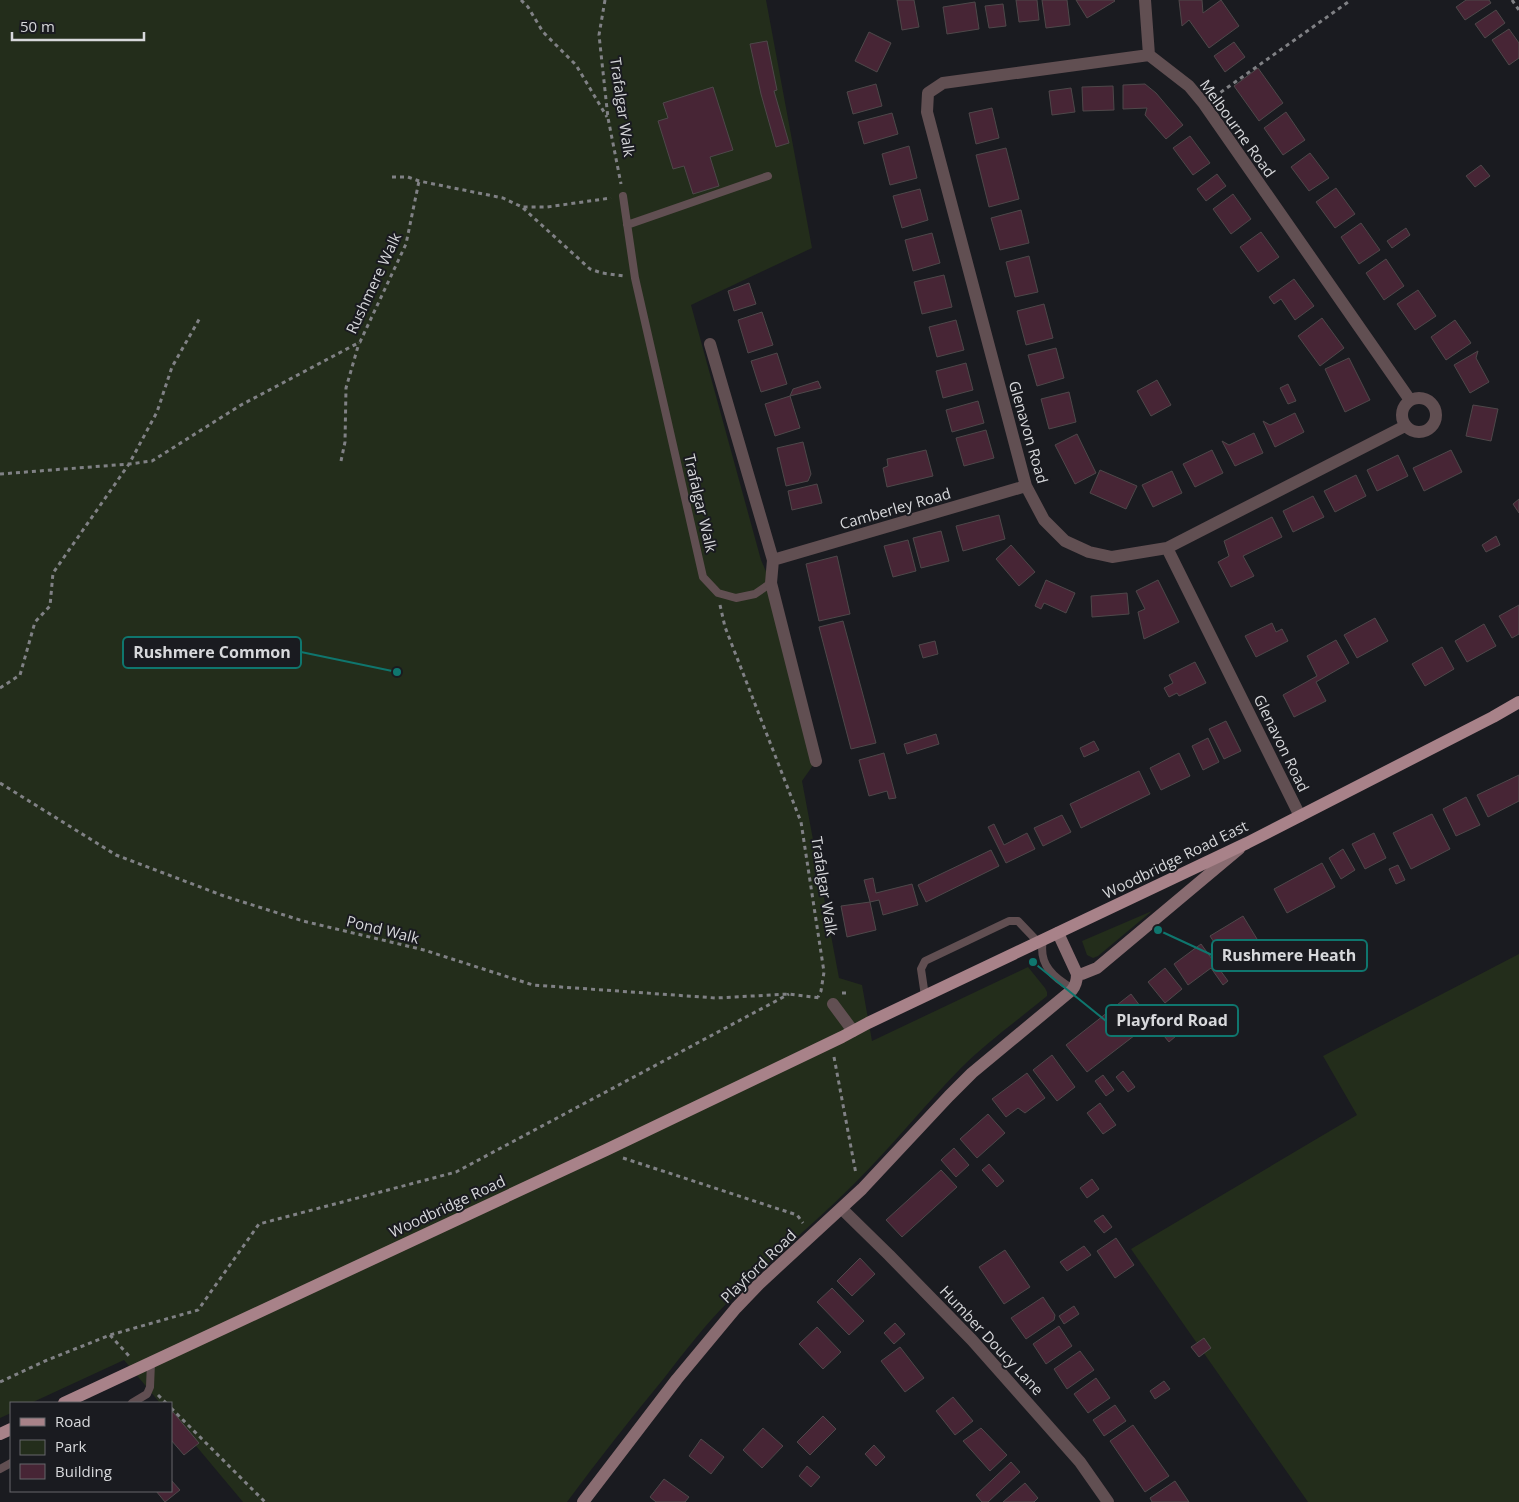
<svg xmlns="http://www.w3.org/2000/svg" width="1519" height="1502" font-family="'Open Sans',sans-serif">
  <rect width="100%" height="100%" fill="#1a1b20"/>
  <!-- green -->
  <path fill="#232d1b" d="M 0,0 L 766,0 L 812,248 L 691,305 L 761,560 L 771,583 L 816,761 L 802,781 L 839,978 L 862,985 L 872,1041 L 1028,967 L 1045,988 L 1047,992 L 1047,996 C 1018,1020 987,1042 960,1069 C 924,1106 892,1146 855,1183 C 814,1224 769,1260 728,1302 C 705,1325 685,1351 665,1377 C 631,1418 598,1460 567,1502 L 243,1502 L 171,1416 L 171,1403 L 160,1403 L 124,1360 L 31,1403 L 11,1403 L 11,1413 L 0,1418 Z
    M 1152,911 L 1098,956 L 1093,958 L 1087,955 L 1082,941 Z
    M 1519,954 L 1519,1502 L 1308,1502 L 1131,1249 L 1357,1115 L 1323,1056 Z"/>
  <!-- building -->
  <path fill="#472535" stroke="#4e484a" d="M 897,0 L 914,0 L 919,27 L 902,30 Z
    M 1016,0 L 1037,0 L 1039,20 L 1019,22 Z
    M 1042,0 L 1067,0 L 1070,25 L 1046,28 Z
    M 1076,0 L 1114,0 L 1115,1 L 1087,18 Z
    M 1179,0 L 1202,0 L 1203,13 L 1221,0 L 1239,26 L 1209,48 L 1189,20 L 1182,26 Z
    M 1466,0 L 1489,0 L 1491,3 L 1465,20 L 1456,7 Z
    M 975,2 L 979,29 L 947,34 L 943,7 Z
    M 1003,4 L 1006,26 L 989,28 L 985,6 Z
    M 1496,10 L 1505,23 L 1485,38 L 1475,24 Z
    M 1509,29 L 1519,43 L 1519,58 L 1509,65 L 1492,40 Z
    M 869,32 L 891,43 L 877,72 L 855,61 Z
    M 767,41 L 777,90 L 774,91 L 789,143 L 776,147 L 761,94 L 750,44 Z
    M 1234,42 L 1245,57 L 1225,72 L 1214,56 Z
    M 1258,68 L 1283,103 L 1259,121 L 1234,86 Z
    M 876,84 L 882,106 L 853,114 L 847,92 Z
    M 1145,84 L 1156,93 L 1183,125 L 1166,139 L 1145,115 L 1147,108 L 1123,109 L 1123,85 Z
    M 1113,86 L 1114,110 L 1083,111 L 1082,87 Z
    M 713,87 L 733,150 L 710,157 L 719,186 L 693,194 L 684,166 L 673,169 L 658,121 L 668,118 L 663,103 Z
    M 1071,88 L 1075,112 L 1052,115 L 1049,91 Z
    M 992,108 L 999,138 L 976,144 L 969,113 Z
    M 1286,112 L 1305,140 L 1283,155 L 1264,128 Z
    M 892,113 L 898,134 L 864,144 L 858,122 Z
    M 1190,136 L 1210,163 L 1193,175 L 1173,148 Z
    M 909,146 L 917,178 L 890,185 L 882,154 Z
    M 1006,148 L 1019,199 L 989,207 L 976,155 Z
    M 1310,153 L 1329,178 L 1309,191 L 1291,167 Z
    M 1481,165 L 1490,176 L 1475,187 L 1466,176 Z
    M 1217,174 L 1226,186 L 1206,201 L 1197,189 Z
    M 1336,188 L 1355,214 L 1335,228 L 1316,202 Z
    M 920,189 L 928,220 L 902,228 L 893,196 Z
    M 1233,194 L 1251,219 L 1231,234 L 1213,209 Z
    M 1021,210 L 1029,243 L 1000,250 L 991,218 Z
    M 1361,223 L 1380,250 L 1359,264 L 1341,237 Z
    M 1406,228 L 1410,235 L 1392,248 L 1387,241 Z
    M 1261,232 L 1279,257 L 1258,272 L 1240,247 Z
    M 932,233 L 940,263 L 913,271 L 905,240 Z
    M 1029,256 L 1038,292 L 1015,297 L 1006,262 Z
    M 1386,259 L 1404,286 L 1384,300 L 1366,273 Z
    M 944,275 L 952,307 L 922,314 L 914,282 Z
    M 1294,279 L 1314,306 L 1295,320 L 1281,299 L 1274,304 L 1269,297 Z
    M 749,283 L 756,304 L 734,311 L 728,291 Z
    M 1418,290 L 1436,316 L 1415,330 L 1397,304 Z
    M 1044,304 L 1053,338 L 1026,345 L 1017,311 Z
    M 762,312 L 773,345 L 748,353 L 738,320 Z
    M 1322,318 L 1344,348 L 1320,366 L 1298,336 Z
    M 956,320 L 964,350 L 937,357 L 929,327 Z
    M 1455,320 L 1471,343 L 1446,360 L 1431,337 Z
    M 1056,348 L 1064,378 L 1037,386 L 1028,355 Z
    M 1478,351 L 1476,358 L 1489,382 L 1470,393 L 1454,365 Z
    M 777,353 L 787,384 L 761,392 L 751,361 Z
    M 1349,358 L 1370,400 L 1345,412 L 1325,369 Z
    M 966,363 L 973,390 L 943,398 L 936,371 Z
    M 1157,380 L 1171,405 L 1151,416 L 1137,391 Z
    M 818,381 L 821,388 L 790,396 L 793,389 Z
    M 1288,384 L 1296,401 L 1288,404 L 1280,388 Z
    M 1069,392 L 1076,422 L 1049,429 L 1041,399 Z
    M 790,396 L 800,428 L 775,436 L 765,404 Z
    M 978,401 L 984,423 L 952,432 L 946,410 Z
    M 1473,405 L 1498,409 L 1491,441 L 1466,436 Z
    M 1295,413 L 1304,432 L 1275,447 L 1263,421 L 1270,425 Z
    M 986,430 L 994,458 L 964,466 L 956,438 Z
    M 1254,433 L 1263,453 L 1235,466 L 1222,441 L 1229,445 Z
    M 1077,434 L 1096,473 L 1075,484 L 1055,445 Z
    M 803,442 L 811,474 L 808,481 L 786,486 L 777,448 Z
    M 926,450 L 933,476 L 887,487 L 883,468 L 888,466 L 887,459 Z
    M 1212,450 L 1223,473 L 1195,487 L 1183,464 Z
    M 1451,450 L 1462,472 L 1424,491 L 1413,468 Z
    M 1398,455 L 1408,476 L 1377,491 L 1367,470 Z
    M 1100,470 L 1137,486 L 1126,509 L 1090,493 Z
    M 1172,471 L 1182,493 L 1153,507 L 1142,485 Z
    M 1356,475 L 1366,496 L 1335,512 L 1324,491 Z
    M 817,484 L 822,503 L 792,510 L 788,491 Z
    M 1313,496 L 1324,517 L 1293,532 L 1283,511 Z
    M 1519,499 L 1519,513 L 1513,504 Z
    M 999,515 L 1005,539 L 963,551 L 956,526 Z
    M 1272,517 L 1282,537 L 1243,556 L 1254,576 L 1231,587 L 1218,562 L 1229,556 L 1224,541 Z
    M 941,531 L 949,561 L 921,568 L 913,538 Z
    M 1496,536 L 1500,545 L 1486,552 L 1482,545 Z
    M 908,540 L 916,571 L 893,577 L 884,546 Z
    M 1011,545 L 1035,572 L 1019,586 L 996,559 Z
    M 837,556 L 850,614 L 819,621 L 806,564 Z
    M 1046,580 L 1075,593 L 1066,613 L 1044,603 L 1041,609 L 1035,606 Z
    M 1158,580 L 1179,622 L 1144,639 L 1138,612 L 1145,609 L 1136,591 Z
    M 1127,593 L 1129,614 L 1092,617 L 1091,596 Z
    M 1519,605 L 1519,634 L 1512,638 L 1499,616 Z
    M 1375,618 L 1388,641 L 1357,658 L 1344,635 Z
    M 843,621 L 876,743 L 851,749 L 819,627 Z
    M 1272,623 L 1276,632 L 1282,629 L 1288,641 L 1256,657 L 1245,636 Z
    M 1484,624 L 1496,646 L 1467,662 L 1455,641 Z
    M 1336,640 L 1349,663 L 1316,682 L 1326,701 L 1294,717 L 1283,695 L 1317,676 L 1307,656 Z
    M 935,641 L 938,654 L 923,658 L 919,645 Z
    M 1442,647 L 1454,669 L 1425,686 L 1412,664 Z
    M 1195,662 L 1206,683 L 1179,696 L 1177,693 L 1169,697 L 1164,688 L 1173,683 L 1169,675 Z
    M 1226,721 L 1241,751 L 1224,759 L 1209,729 Z
    M 936,734 L 939,744 L 907,754 L 904,744 Z
    M 1208,738 L 1219,762 L 1203,770 L 1192,746 Z
    M 1094,741 L 1099,750 L 1084,757 L 1080,748 Z
    M 884,753 L 896,798 L 889,799 L 887,791 L 869,796 L 859,760 Z
    M 1179,753 L 1190,776 L 1161,790 L 1150,768 Z
    M 1139,771 L 1150,794 L 1081,828 L 1070,804 Z
    M 1519,775 L 1519,801 L 1488,817 L 1477,795 Z
    M 1466,797 L 1480,825 L 1456,836 L 1443,809 Z
    M 1432,814 L 1450,849 L 1411,869 L 1393,833 Z
    M 1062,815 L 1071,832 L 1043,846 L 1034,828 Z
    M 994,824 L 1004,845 L 1027,833 L 1035,849 L 1006,863 L 988,827 Z
    M 1374,833 L 1386,858 L 1365,869 L 1352,844 Z
    M 1343,849 L 1355,870 L 1341,879 L 1329,858 Z
    M 991,850 L 999,866 L 926,902 L 918,885 Z
    M 1322,863 L 1335,887 L 1287,913 L 1274,889 Z
    M 1398,865 L 1405,880 L 1396,884 L 1389,869 Z
    M 873,878 L 876,893 L 912,884 L 918,905 L 883,915 L 879,900 L 870,902 L 864,880 Z
    M 870,902 L 876,930 L 847,937 L 841,906 Z
    M 1243,916 L 1257,939 L 1225,959 L 1210,936 Z
    M 1201,944 L 1228,981 L 1223,985 L 1211,968 L 1188,985 L 1174,964 Z
    M 1165,968 L 1182,989 L 1165,1003 L 1148,982 Z
    M 1131,994 L 1152,1022 L 1087,1072 L 1066,1045 Z
    M 1167,1024 L 1176,1036 L 1169,1042 L 1159,1030 Z
    M 1052,1055 L 1075,1087 L 1057,1101 L 1033,1070 Z
    M 1123,1071 L 1135,1087 L 1128,1092 L 1116,1077 Z
    M 1027,1073 L 1045,1098 L 1025,1113 L 1018,1108 L 1006,1117 L 992,1099 Z
    M 1103,1075 L 1114,1090 L 1106,1096 L 1095,1081 Z
    M 1100,1103 L 1116,1125 L 1103,1134 L 1087,1113 Z
    M 988,1114 L 1005,1133 L 977,1158 L 960,1139 Z
    M 954,1148 L 969,1165 L 956,1177 L 941,1160 Z
    M 989,1164 L 1004,1181 L 997,1187 L 982,1170 Z
    M 941,1170 L 957,1187 L 902,1237 L 886,1220 Z
    M 1092,1179 L 1099,1189 L 1087,1198 L 1080,1188 Z
    M 1103,1215 L 1112,1227 L 1104,1233 L 1094,1221 Z
    M 1116,1238 L 1134,1265 L 1115,1278 L 1097,1251 Z
    M 1084,1246 L 1091,1255 L 1067,1271 L 1060,1262 Z
    M 1005,1250 L 1030,1287 L 1004,1304 L 979,1267 Z
    M 860,1258 L 875,1274 L 852,1296 L 837,1281 Z
    M 832,1288 L 864,1321 L 849,1335 L 817,1302 Z
    M 1043,1297 L 1055,1315 L 1054,1320 L 1026,1339 L 1011,1318 Z
    M 1074,1306 L 1079,1314 L 1064,1324 L 1059,1316 Z
    M 895,1323 L 905,1334 L 894,1344 L 884,1333 Z
    M 1059,1326 L 1072,1346 L 1046,1364 L 1033,1344 Z
    M 817,1327 L 841,1352 L 823,1369 L 799,1344 Z
    M 1204,1338 L 1211,1348 L 1199,1357 L 1191,1347 Z
    M 900,1347 L 924,1378 L 905,1392 L 881,1361 Z
    M 1080,1351 L 1094,1370 L 1067,1389 L 1054,1369 Z
    M 1096,1378 L 1110,1398 L 1088,1413 L 1074,1394 Z
    M 1164,1381 L 1170,1389 L 1155,1399 L 1150,1391 Z
    M 953,1397 L 973,1421 L 955,1435 L 936,1411 Z
    M 1115,1405 L 1126,1421 L 1104,1436 L 1093,1420 Z
    M 173,1412 L 199,1443 L 184,1455 L 171,1440 L 171,1413 Z
    M 823,1416 L 836,1429 L 810,1455 L 797,1442 Z
    M 1133,1425 L 1169,1476 L 1145,1492 L 1110,1441 Z
    M 763,1428 L 783,1446 L 762,1468 L 743,1450 Z
    M 981,1428 L 1007,1455 L 990,1471 L 963,1441 Z
    M 701,1439 L 724,1457 L 711,1474 L 689,1456 Z
    M 874,1445 L 885,1457 L 876,1466 L 865,1454 Z
    M 1011,1462 L 1020,1472 L 988,1502 L 982,1502 L 976,1495 Z
    M 807,1466 L 820,1477 L 811,1487 L 799,1476 Z
    M 664,1479 L 689,1497 L 685,1502 L 656,1502 L 650,1497 Z
    M 171,1480 L 180,1490 L 165,1502 L 156,1491 L 171,1491 Z
    M 1175,1481 L 1189,1502 L 1152,1502 L 1150,1498 Z
    M 1025,1483 L 1038,1498 L 1034,1502 L 1003,1502 Z"/>
  <g fill="none" stroke-linecap="round" stroke-linejoin="round">
    <!-- path -->
    <path stroke="#808185" stroke-width="3" stroke-dasharray="4 4" stroke-linecap="butt" d="M 521,0 L 528,7 L 543,32 L 576,65 L 607,117
      M 605,0 L 599,35 L 608,118 L 621,184
      M 1512,0 L 1519,10
      M 1214,97 L 1351,0
      M 392,177 L 408,177 L 419,181 L 503,198 L 522,207 L 547,207 L 611,198
      M 523,208 L 590,269 L 602,273 L 624,276
      M 341,461 L 345,442 L 346,388 L 359,343
      M 0,474 L 129,464 L 152,461 L 241,405 L 360,342 L 406,244 L 419,181
      M 720,605 L 725,627 L 801,822 L 824,972 L 821,991 L 818,997
      M 0,688 L 20,675 L 35,622 L 50,606 L 53,573 L 129,464 L 157,412 L 172,367 L 201,316
      M 0,783 L 116,855 L 224,896 L 303,921 L 424,950 L 533,985 L 716,998 L 789,994 L 820,998
      M 842,993 L 850,993
      M 834,1057 L 856,1174
      M 623,1158 L 797,1215 L 803,1223
      M 110,1335 L 129,1356
      M 0,1382 L 45,1361 L 110,1335 L 198,1310 L 259,1224 L 456,1172 L 789,994
      M 158,1395 L 166,1403
      M 171,1408 L 265,1502"/>
    <!-- lane -->
    <path stroke="#614f52" stroke-width="8" d="M 623,196 L 635,278 L 703,577 L 718,593 L 736,598 L 755,594 L 771,583
      M 627,225 L 768,176
      M 1043,940 C 1038,965 1054,978 1073,989
      M 925,996 L 921,969 L 925,961 L 1009,921 L 1018,921 L 1038,942
      M 132,1403 L 147,1394 L 150,1387 L 151,1362
      M 0,1469 L 11,1463"/>
    <!-- street -->
    <path stroke="#614f52" stroke-width="12" d="M 1145,0 L 1149,55
      M 710,344 L 773,560 L 771,583 L 816,761
      M1402 415a17 17 0 1 1 34 0a17 17 0 1 1-34 0Z
      M 1405,426 L 1167,548 L 1112,557 L 1089,552 L 1065,541 L 1044,520 L 1026,486 L 927,112 L 928,93 L 943,83 L 1149,55 L 1189,86 L 1204,104 L 1410,400
      M 1167,548 L 1300,816
      M 773,560 L 1026,486
      M 833,1004 L 853,1031
      M 842,1209 L 889,1255 L 972,1340 L 1080,1462 L 1108,1502"/>
    <!-- secondary -->
    <path stroke="#896c71" stroke-width="12" d="M 1077,974 L 1082,974 L 1097,968 L 1239,849
      M 583,1502 L 677,1379 L 736,1308 L 759,1284 L 862,1189 L 949,1096 L 972,1073 L 1072,990 C 1076,985 1077,981 1077,974 L 1058,933"/>
    <!-- primary -->
    <path stroke="#a88289" stroke-width="12" d="M 64,1403 L 606,1150 L 842,1037 L 868,1023 L 1247,843 L 1493,717 L 1519,702
      M 0,1434 L 11,1429"/>
  </g>
  <g text-anchor="middle" dominant-baseline="central" stroke-width="4" stroke-linejoin="round" paint-order="stroke">
    <!-- street labels -->
    <g font-size="15" fill="#d7d8db" stroke="#1a1b20">
      <text transform="translate(623 107) rotate(82)">Trafalgar Walk</text>
      <text transform="translate(1238 128) rotate(54)">Melbourne Road</text>
      <text transform="translate(373 283) rotate(-65)">Rushmere Walk</text>
      <text transform="translate(1029 432) rotate(74)">Glenavon Road</text>
      <text transform="translate(701 503) rotate(77)">Trafalgar Walk</text>
      <text transform="translate(895 508) rotate(-16)">Camberley Road</text>
      <text transform="translate(1282 743) rotate(64)">Glenavon Road</text>
      <text transform="translate(1175 859) rotate(-26)">Woodbridge Road East</text>
      <text transform="translate(825 886) rotate(81)">Trafalgar Walk</text>
      <text transform="translate(383 929) rotate(14)">Pond Walk</text>
      <text transform="translate(447 1206) rotate(-25)">Woodbridge Road</text>
      <text transform="translate(758 1266) rotate(-44)">Playford Road</text>
      <text transform="translate(992 1340) rotate(47)">Humber Doucy Lane</text>
    </g>
  </g>
  <!-- callouts -->
  <path fill="none" stroke="#0f766e" stroke-width="2" d="M397 672L301 652M1158 930L1212 955M1033 962L1106 1021"/>
  <g fill="#0f766e" stroke="#1a1b20" stroke-width="2">
    <circle cx="397" cy="672" r="5"/>
    <circle cx="1158" cy="930" r="5"/>
    <circle cx="1033" cy="962" r="5"/>
  </g>
  <g fill="#1a1b20" stroke="#0f766e" stroke-width="2">
    <rect x="123" y="637" width="178" height="31" rx="5"/>
    <rect x="1212" y="940" width="155" height="31" rx="5"/>
    <rect x="1106" y="1005" width="132" height="31" rx="5"/>
  </g>
  <g font-size="16" text-anchor="middle" font-weight="bold" fill="#d7d8db">
    <text x="212" y="658">Rushmere Common</text>
    <text x="1289" y="961">Rushmere Heath</text>
    <text x="1172" y="1026">Playford Road</text>
  </g>
  <!-- legend -->
  <rect x="10" y="1402" width="162" height="90" fill="#1a1b20" stroke="#66676b"/>
  <rect x="20" y="1418" width="25" height="8" fill="#a88289" stroke="#66676b"/>
  <text x="55" y="1427" font-size="15" fill="#d7d8db">Road</text>
  <rect x="20" y="1440" width="25" height="15" fill="#232d1b" stroke="#66676b"/>
  <text x="55" y="1452" font-size="15" fill="#d7d8db">Park</text>
  <rect x="20" y="1464" width="25" height="15" fill="#472535" stroke="#66676b"/>
  <text x="55" y="1477" font-size="15" fill="#d7d8db">Building</text>
  <!-- scale -->
  <path d="M12 32v8h132v-8" fill="none" stroke="#d7d8db" stroke-width="2.5"/>
  <text x="20" y="32" font-size="15" fill="#d7d8db" stroke="#1a1b20" stroke-width="4" paint-order="stroke">50 m</text>
</svg>
